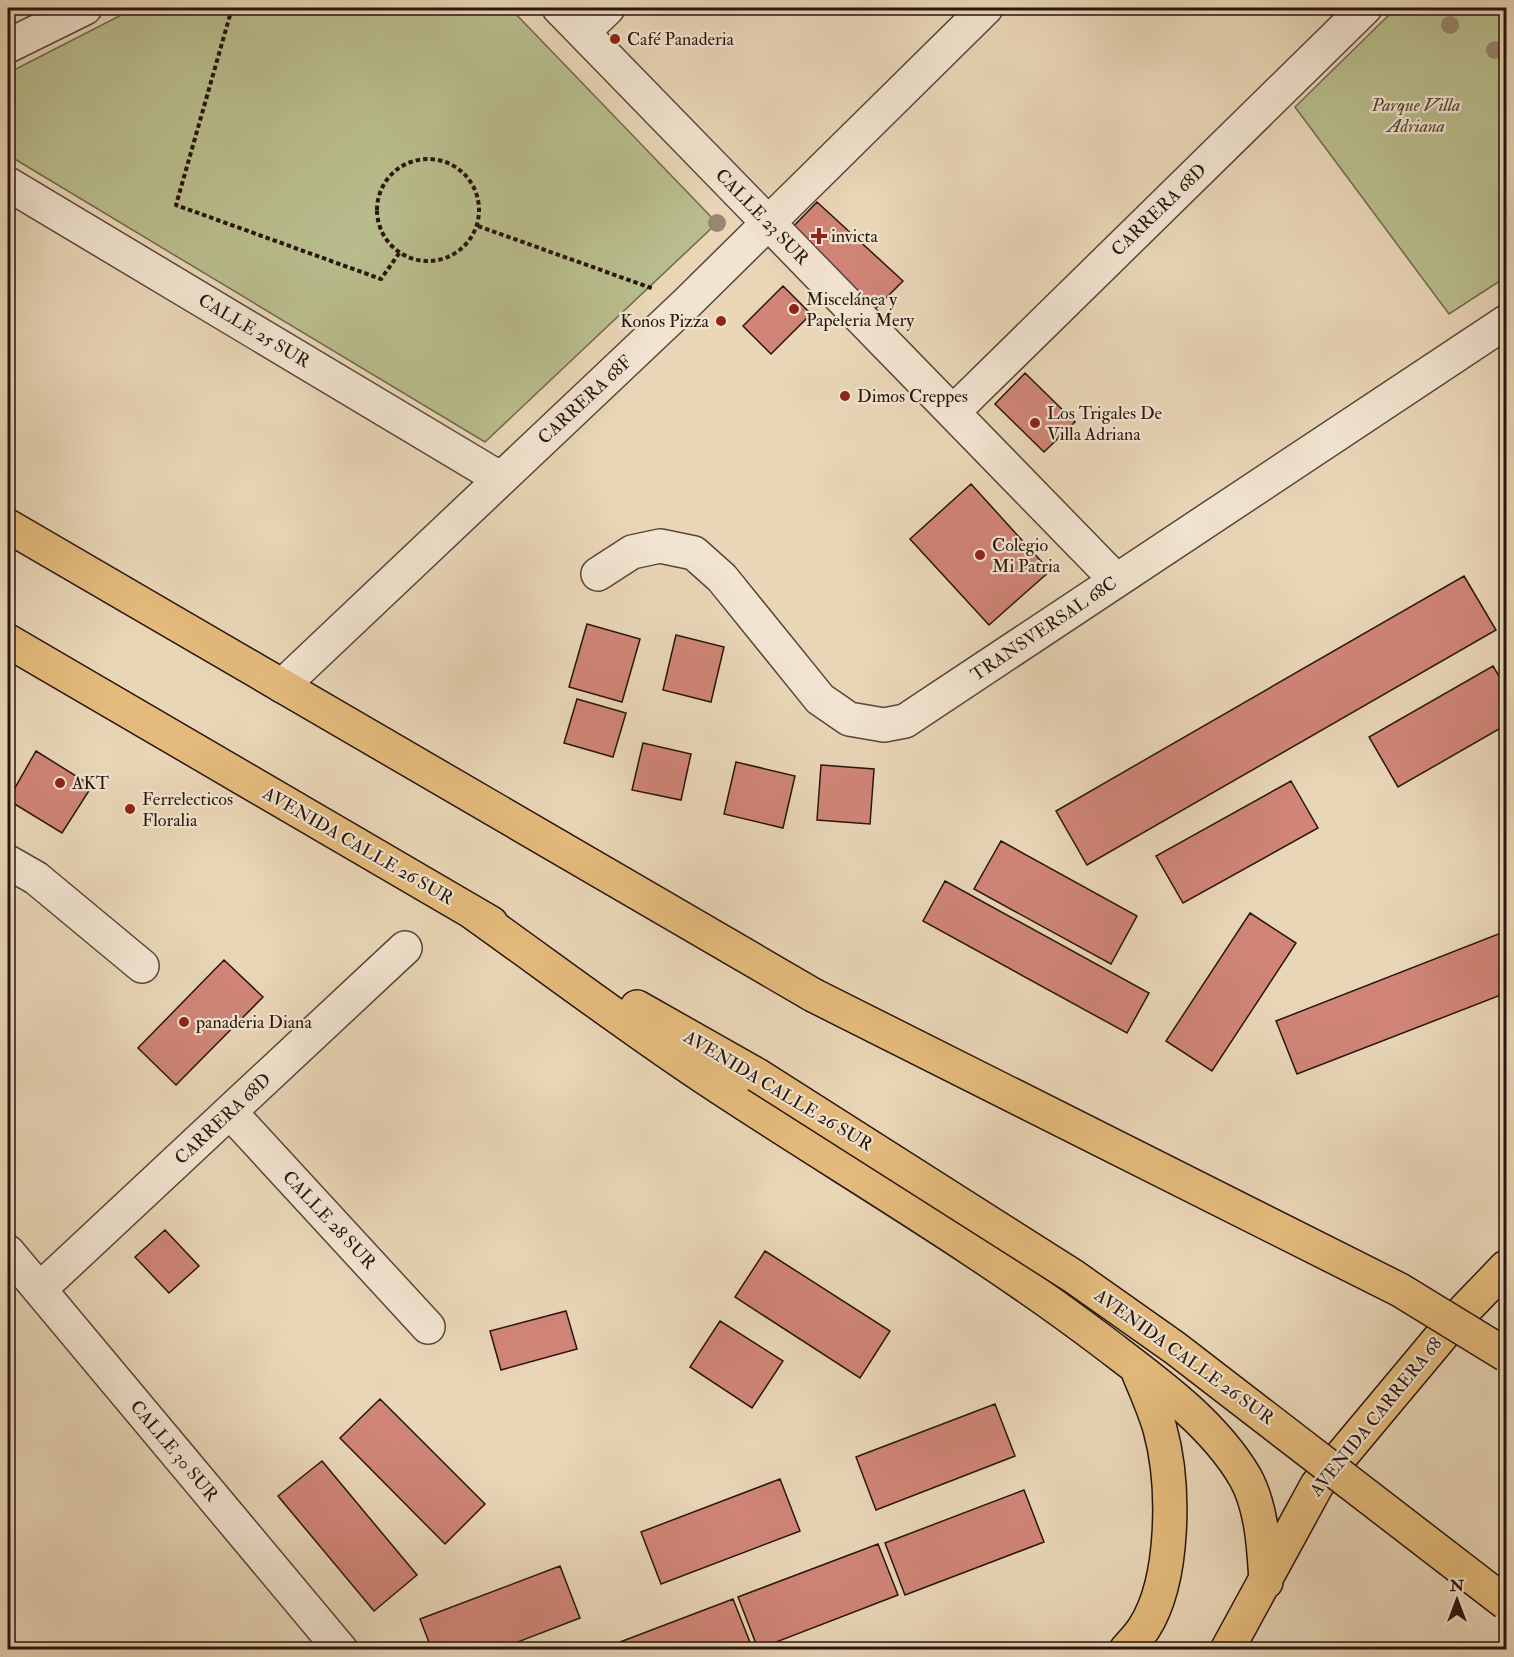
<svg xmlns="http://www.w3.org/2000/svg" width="1514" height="1657" font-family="'IM FELL Double Pica',serif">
  <rect width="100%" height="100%" fill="#e9d6b7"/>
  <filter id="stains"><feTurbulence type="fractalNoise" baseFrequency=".00333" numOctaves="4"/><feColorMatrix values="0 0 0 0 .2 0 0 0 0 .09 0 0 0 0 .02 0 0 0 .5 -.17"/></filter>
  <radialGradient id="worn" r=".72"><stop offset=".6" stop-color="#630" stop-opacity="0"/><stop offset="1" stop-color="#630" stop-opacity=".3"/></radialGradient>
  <!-- green -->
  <path fill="#b9bd8d" stroke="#71694d" stroke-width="1.5" d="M 135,8 L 510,8 L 717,223 L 485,442 L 8,155 L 8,73 Z
    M 1396,8 L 1506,8 L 1506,277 L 1449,314 L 1295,107 Z"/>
  <!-- building -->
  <path fill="#d08577" stroke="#29150d" stroke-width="1.5" d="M 817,202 L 903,281 L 873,311 L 788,232 Z
    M 783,286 L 811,314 L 771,354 L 743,326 Z
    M 1025,373 L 1075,422 L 1044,452 L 995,404 Z
    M 971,484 L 1050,571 L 989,625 L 910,539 Z
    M 1464,576 L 1496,630 L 1087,865 L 1056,811 Z
    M 587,624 L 640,639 L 622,702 L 569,687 Z
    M 676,635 L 724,647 L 711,702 L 663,690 Z
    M 1493,666 L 1506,688 L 1506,725 L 1398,787 L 1369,737 Z
    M 577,699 L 626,713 L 613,757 L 564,743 Z
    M 643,743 L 691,754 L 681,800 L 632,790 Z
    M 36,751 L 92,786 L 62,833 L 8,800 Z
    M 736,762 L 795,776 L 783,828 L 724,814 Z
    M 821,765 L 874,769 L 870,824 L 817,820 Z
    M 1291,781 L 1318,828 L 1183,903 L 1156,856 Z
    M 1001,841 L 1137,916 L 1111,964 L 974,889 Z
    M 945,881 L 1149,993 L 1127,1033 L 923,921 Z
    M 1250,913 L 1296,943 L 1212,1071 L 1166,1041 Z
    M 1506,931 L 1506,993 L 1297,1074 L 1276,1021 Z
    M 224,960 L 263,997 L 176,1085 L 138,1048 Z
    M 165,1230 L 199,1266 L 169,1293 L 135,1257 Z
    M 765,1251 L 890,1331 L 860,1378 L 735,1297 Z
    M 566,1311 L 577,1349 L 501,1370 L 490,1331 Z
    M 720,1321 L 783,1361 L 752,1408 L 690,1367 Z
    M 380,1399 L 485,1504 L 445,1544 L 340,1438 Z
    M 995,1404 L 1015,1456 L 876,1510 L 856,1457 Z
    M 322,1461 L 417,1575 L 374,1611 L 278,1496 Z
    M 780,1479 L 800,1531 L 661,1584 L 641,1532 Z
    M 1024,1490 L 1044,1542 L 905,1595 L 885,1543 Z
    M 878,1544 L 898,1595 L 758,1649 L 738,1597 Z
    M 560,1566 L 580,1618 L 497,1650 L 432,1650 L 420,1619 Z
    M 733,1599 L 753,1650 L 599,1650 Z"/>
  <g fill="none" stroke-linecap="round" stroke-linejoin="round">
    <!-- minor casing -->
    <g stroke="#594538" stroke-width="36">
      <path id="minor" d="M 559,8 L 1116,580
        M 583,32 L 608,8
        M 8,46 L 85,8
        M 8,184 L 501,479
        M 953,412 L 1365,8
        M 598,574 L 632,552 L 660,546 L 694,553 L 722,578 L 820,699 L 849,719 L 884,725 L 905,721 L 1506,322
        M 282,686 L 688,302 L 986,8
        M 8,862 L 36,878 L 142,966
        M 230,1112 L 428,1327
        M 8,1252 L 341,1650
        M 40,1289 L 405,948"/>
    </g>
    <!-- major casing -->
    <g stroke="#29150d" stroke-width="36">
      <path id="major" d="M 8,526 L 813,995
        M 8,641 L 491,923
        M 472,912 C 552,969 631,1029 713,1083 C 843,1169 978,1247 1102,1341 C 1153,1380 1212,1421 1245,1477 C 1262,1507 1264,1548 1266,1582
        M 637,1007 L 757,1075
        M 1126,1650 C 1132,1643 1139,1636 1144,1628 C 1175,1580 1175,1484 1160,1429 C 1154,1408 1145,1389 1137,1369
        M 1227,1650 L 1317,1485 L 1454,1321 L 1506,1267"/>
    </g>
    <!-- path -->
    <path stroke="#29150d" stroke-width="4" stroke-dasharray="4.5 3" stroke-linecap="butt" d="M 232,8 L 176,205 L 381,279 L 400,252
      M377 210a51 51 0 1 1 102 0a51 51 0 1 1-102 0Z
      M 478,226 L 654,289"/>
    <!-- minor -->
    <use href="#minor" stroke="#f1e4d0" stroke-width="33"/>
    <!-- major -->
    <use href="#major" stroke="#e4bb7c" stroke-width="33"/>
    <!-- major-bridge casing -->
    <g stroke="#29150d" stroke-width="36" stroke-linecap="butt">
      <path id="major-bridge" d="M 813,995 L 1400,1290 L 1506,1355
        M 757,1075 L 1073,1276 L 1175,1348 L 1506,1603"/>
    </g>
    <!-- major-bridge -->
    <use href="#major-bridge" stroke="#e4bb7c" stroke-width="33"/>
  </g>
  <!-- trees -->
  <g fill="#97876e">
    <circle cx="1450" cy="25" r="9"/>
    <circle cx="1495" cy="50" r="9"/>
    <circle cx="717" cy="223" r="9"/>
  </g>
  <!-- markers -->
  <g fill="#8f2418" stroke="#f1e4d0" stroke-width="2">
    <circle cx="615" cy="39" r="6"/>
    <path d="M816 227h6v6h6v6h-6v6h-6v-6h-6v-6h6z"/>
    <circle cx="794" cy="309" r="6"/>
    <circle cx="721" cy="321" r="6"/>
    <circle cx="845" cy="396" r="6"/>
    <circle cx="1035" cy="423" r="6"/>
    <circle cx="980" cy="555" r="6"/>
    <circle cx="60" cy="783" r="6"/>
    <circle cx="130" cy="809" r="6"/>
    <circle cx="184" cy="1022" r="6"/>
  </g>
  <g text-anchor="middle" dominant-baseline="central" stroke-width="4.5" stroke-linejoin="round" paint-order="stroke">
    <!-- poi labels -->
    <g font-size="18" fill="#29150d" stroke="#f1e4d0" text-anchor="start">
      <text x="627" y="39">Café Panaderia</text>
      <text x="831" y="236">invicta</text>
      <text x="806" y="299">Miscelánea y<tspan x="806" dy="21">Papeleria Mery</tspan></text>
      <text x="709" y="321" text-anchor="end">Konos Pizza</text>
      <text x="857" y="396">Dimos Creppes</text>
      <text x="1047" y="413">Los Trigales De<tspan x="1047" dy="21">Villa Adriana</tspan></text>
      <text x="992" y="545">Colegio<tspan x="992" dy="21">Mi Patria</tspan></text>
      <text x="72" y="783">AKT</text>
      <text x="142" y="799">Ferrelecticos<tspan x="142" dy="21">Floralia</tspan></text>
      <text x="196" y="1022">panaderia Diana</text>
    </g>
    <!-- park labels -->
    <g font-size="18" font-style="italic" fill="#544733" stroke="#f1e4d0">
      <text x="1416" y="105">Parque Villa<tspan x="1416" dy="21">Adriana</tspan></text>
    </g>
    <!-- street labels -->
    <g font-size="18" fill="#29150d" stroke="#f1e4d0">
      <text transform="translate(1159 210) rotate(-44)">CARRERA 68D</text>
      <text transform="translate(762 217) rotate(46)">CALLE 23 SUR</text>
      <text transform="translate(254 331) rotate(31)">CALLE 25 SUR</text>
      <text transform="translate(585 400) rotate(-43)">CARRERA 68F</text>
      <text transform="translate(1044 629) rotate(-34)">TRANSVERSAL 68C</text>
      <text transform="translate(358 846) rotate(30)">AVENIDA CALLE 26 SUR</text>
      <text transform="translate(778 1091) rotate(31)">AVENIDA CALLE 26 SUR</text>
      <text transform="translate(223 1119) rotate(-43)">CARRERA 68D</text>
      <text transform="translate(329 1220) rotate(47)">CALLE 28 SUR</text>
      <text transform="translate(1184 1357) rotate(36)">AVENIDA CALLE 26 SUR</text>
      <text transform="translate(1376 1417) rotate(-51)">AVENIDA CARRERA 68</text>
      <text transform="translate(174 1451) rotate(50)">CALLE 30 SUR</text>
    </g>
  </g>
  <!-- margin -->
  <rect width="1514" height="1657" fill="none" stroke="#e9d6b7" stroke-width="30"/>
  <rect x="9" y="9" width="1496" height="1639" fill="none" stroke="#29150d" stroke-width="3"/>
  <rect x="15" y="15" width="1484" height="1627" fill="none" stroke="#29150d" stroke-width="1.5"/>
  <!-- north arrow -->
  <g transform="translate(1457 1600)" stroke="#f1e4d0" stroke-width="4.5" paint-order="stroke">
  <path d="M0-4.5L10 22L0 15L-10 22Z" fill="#29150d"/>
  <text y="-9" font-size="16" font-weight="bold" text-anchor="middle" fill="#29150d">N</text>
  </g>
  <rect width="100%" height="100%" filter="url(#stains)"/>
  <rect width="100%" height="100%" fill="url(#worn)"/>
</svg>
